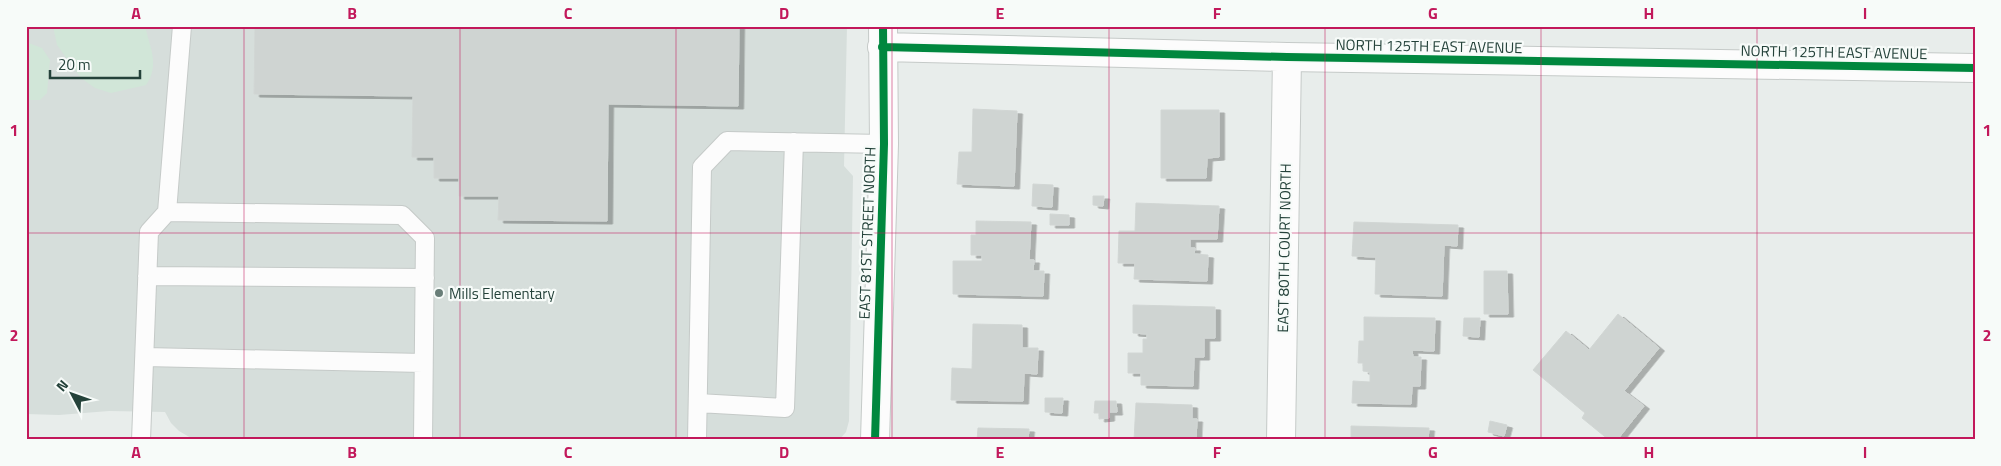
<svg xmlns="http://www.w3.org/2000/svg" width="2001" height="466" font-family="'Titillium Web',sans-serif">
  <defs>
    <filter id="shadow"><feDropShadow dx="5.5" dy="3" stdDeviation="0" flood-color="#0004"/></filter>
  </defs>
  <rect width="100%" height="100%" fill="#e8edeb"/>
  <!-- built -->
  <path fill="#d6dedb" d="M 26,26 L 847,26 L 844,166 L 853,176 L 849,421 L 846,432 L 839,440 L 283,440 L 191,438 L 179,431 L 171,423 L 165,412 L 109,411 L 59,415 L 26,414 Z"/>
  <!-- green -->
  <path fill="#d1e6d8" d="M 53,26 L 145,26 C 150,48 160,65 146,85 L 111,93 L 95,88 L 81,78 L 57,45 Z
    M 26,42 L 42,48 L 50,60 L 47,93 L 40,100 L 26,100 Z"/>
  <!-- building -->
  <path fill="#cfd4d2" stroke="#d1d6d4" filter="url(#shadow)" d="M 255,26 L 739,26 L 738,106 L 608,104 L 607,221 L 498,220 L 499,196 L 459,196 L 459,178 L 434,178 L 434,157 L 412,157 L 413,96 L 254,94 Z
    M 973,109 L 1017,111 L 1014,186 L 957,184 L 959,152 L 972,152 Z
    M 1161,110 L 1219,110 L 1219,157 L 1207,158 L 1206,178 L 1161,178 Z
    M 1033,184 L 1053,185 L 1052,207 L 1032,206 Z
    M 1093,196 L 1104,196 L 1103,206 L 1093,205 Z
    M 1136,203 L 1219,206 L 1217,239 L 1190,239 L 1190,248 L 1195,248 L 1194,254 L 1208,255 L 1207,281 L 1134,279 L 1135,263 L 1118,263 L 1119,231 L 1135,231 Z
    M 1050,214 L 1069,215 L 1069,225 L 1050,225 Z
    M 976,221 L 1031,222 L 1029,260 L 1034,260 L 1033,271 L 1044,271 L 1043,296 L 953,294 L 953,261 L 982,261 L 982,255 L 971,255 L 971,235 L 976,235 Z
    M 1354,222 L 1458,225 L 1457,246 L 1444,245 L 1442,296 L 1375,294 L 1376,257 L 1352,256 Z
    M 1484,271 L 1507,271 L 1508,314 L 1484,314 Z
    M 1133,305 L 1215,307 L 1215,338 L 1204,338 L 1204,357 L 1194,357 L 1193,386 L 1141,385 L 1141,373 L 1128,373 L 1128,353 L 1143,353 L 1143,339 L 1147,339 L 1147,334 L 1133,333 Z
    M 1618,314 L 1659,348 L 1624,391 L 1644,406 L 1617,440 L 1609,440 L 1582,418 L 1585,413 L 1533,370 L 1566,331 L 1589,350 Z
    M 1364,317 L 1435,318 L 1434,351 L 1412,350 L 1413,357 L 1421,357 L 1420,386 L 1412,386 L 1411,404 L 1352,403 L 1353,381 L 1370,382 L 1370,372 L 1363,371 L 1363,363 L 1358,363 L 1359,341 L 1364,341 Z
    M 1464,318 L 1480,318 L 1479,337 L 1463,336 Z
    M 973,324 L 1022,325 L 1022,348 L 1038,348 L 1037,374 L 1024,373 L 1023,401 L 951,400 L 952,368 L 972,369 Z
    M 1045,398 L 1063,398 L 1062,413 L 1045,412 Z
    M 1095,401 L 1116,401 L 1117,412 L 1109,412 L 1109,418 L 1099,419 L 1099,413 L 1094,413 Z
    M 1136,403 L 1192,405 L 1192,419 L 1197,419 L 1196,440 L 1134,440 Z
    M 1490,421 L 1507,425 L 1504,436 L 1488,432 Z
    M 1351,426 L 1429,428 L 1428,440 L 1351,440 Z
    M 978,428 L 1029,429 L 1028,440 L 977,440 Z"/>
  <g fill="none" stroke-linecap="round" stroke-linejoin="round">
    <!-- lane casing -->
    <g stroke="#c5cac8" stroke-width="20">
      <path id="lane" d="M 167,212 L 182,26
        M 147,276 L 425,278
        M 145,357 L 423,363
        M 698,403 L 785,408 L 794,142
        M 141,440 L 149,232 L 167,212 L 402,215 L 425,238 L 423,440
        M 697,440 L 702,167 L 727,141 L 884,144"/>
    </g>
    <!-- street casing -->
    <g stroke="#c5cac8" stroke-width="30">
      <path id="street" d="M 882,47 L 1287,57 L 1975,68
        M 875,440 L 884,144 L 883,26
        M 1281,440 L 1287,57"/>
    </g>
    <!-- lane -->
    <use href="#lane" stroke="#fcfcfc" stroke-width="18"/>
    <!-- street -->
    <use href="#street" stroke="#fcfcfc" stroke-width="28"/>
    <!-- cycleway casing -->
    <g stroke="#f7fbf9" stroke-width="11">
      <path id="cycleway" d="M 882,47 L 1287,57 L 1975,68
        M 875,440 L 884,144 L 883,26"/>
    </g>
    <!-- cycleway -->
    <use href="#cycleway" stroke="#00873e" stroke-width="8"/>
  </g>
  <!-- grid -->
  <path fill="none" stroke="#c2185b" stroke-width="1" stroke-opacity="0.55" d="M 244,26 L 244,440M 460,26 L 460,440M 676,26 L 676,440M 892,26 L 892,440M 1109,26 L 1109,440M 1325,26 L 1325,440M 1541,26 L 1541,440M 1757,26 L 1757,440M 26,233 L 1975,233"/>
  <!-- markers -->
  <circle fill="#697e78" stroke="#f7fbf9" stroke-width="2" cx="439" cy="293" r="5"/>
  <g text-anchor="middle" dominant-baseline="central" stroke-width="4.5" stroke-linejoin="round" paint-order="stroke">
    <!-- street labels -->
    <g font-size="15" fill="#24423a" stroke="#f7fbf9">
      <text transform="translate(1429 46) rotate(1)">NORTH 125TH EAST AVENUE</text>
      <text transform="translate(1834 52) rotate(1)">NORTH 125TH EAST AVENUE</text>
      <text transform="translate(867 233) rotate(-88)">EAST 81ST STREET NORTH</text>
      <text transform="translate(1284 248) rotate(-89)">EAST 80TH COURT NORTH</text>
    </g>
    <!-- poi labels -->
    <g font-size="15" fill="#24423a" stroke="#f7fbf9" text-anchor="start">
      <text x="449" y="293">Mills Elementary</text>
    </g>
  </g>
  <!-- border -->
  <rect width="2001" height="466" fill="none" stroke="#f7fbf9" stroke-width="55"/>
  <!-- north arrow -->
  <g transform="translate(72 394) rotate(311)" stroke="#f7fbf9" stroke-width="4" paint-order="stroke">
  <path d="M0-4L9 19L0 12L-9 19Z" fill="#24423a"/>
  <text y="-8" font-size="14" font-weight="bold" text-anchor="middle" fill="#24423a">N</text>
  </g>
  <!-- scale -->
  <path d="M50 70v8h90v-8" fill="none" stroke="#24423a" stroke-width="2.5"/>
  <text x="58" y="70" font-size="15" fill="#24423a" stroke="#f7fbf9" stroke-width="4" paint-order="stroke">20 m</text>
  <rect x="28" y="28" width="1946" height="410" fill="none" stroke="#c2185b" stroke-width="2"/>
  <g font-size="16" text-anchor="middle" font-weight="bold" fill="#c2185b">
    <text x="136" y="19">A</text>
    <text x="352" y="19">B</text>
    <text x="568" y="19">C</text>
    <text x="784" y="19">D</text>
    <text x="1000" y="19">E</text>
    <text x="1217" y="19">F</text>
    <text x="1433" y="19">G</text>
    <text x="1649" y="19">H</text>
    <text x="1865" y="19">I</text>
    <text x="14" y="136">1</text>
    <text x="1987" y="136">1</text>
    <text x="14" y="341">2</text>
    <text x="1987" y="341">2</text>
    <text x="136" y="458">A</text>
    <text x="352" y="458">B</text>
    <text x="568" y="458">C</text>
    <text x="784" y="458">D</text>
    <text x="1000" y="458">E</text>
    <text x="1217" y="458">F</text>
    <text x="1433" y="458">G</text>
    <text x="1649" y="458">H</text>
    <text x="1865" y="458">I</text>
  </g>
</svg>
